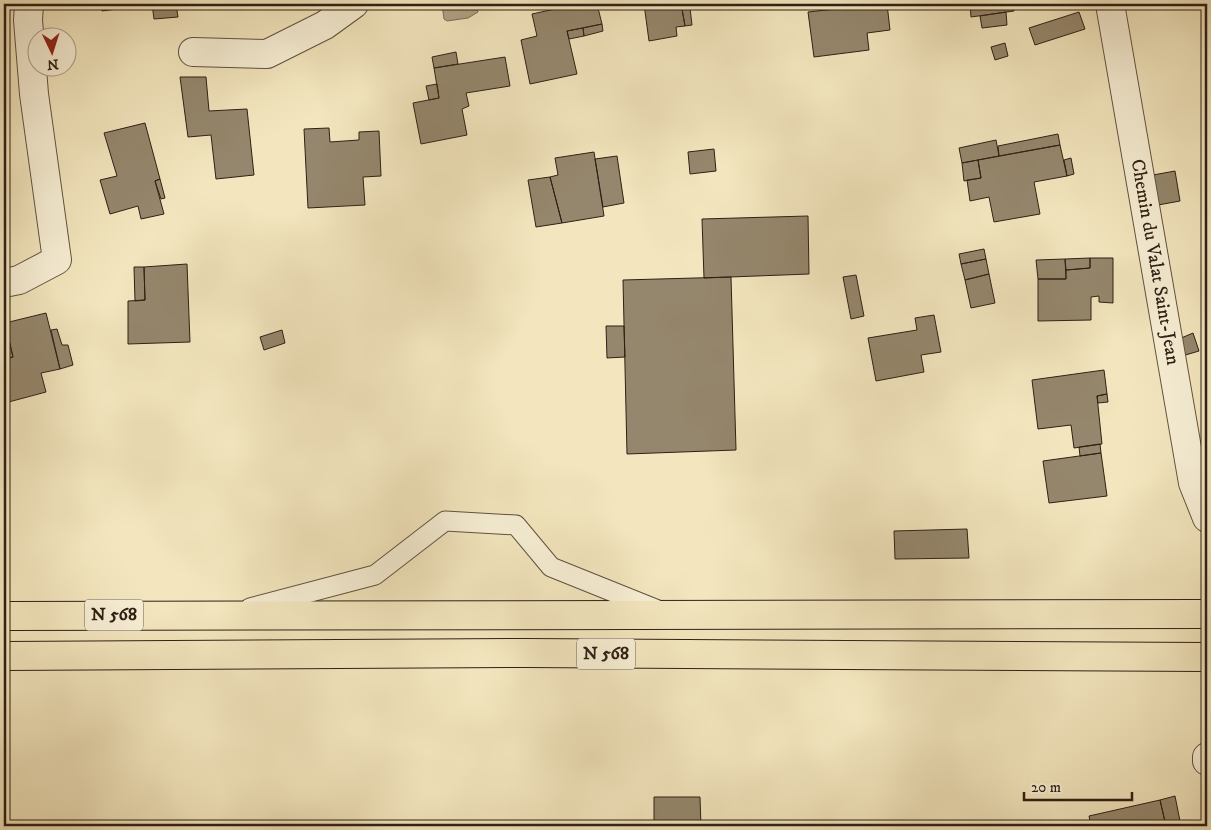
<svg xmlns="http://www.w3.org/2000/svg" width="1211" height="830" font-family="'IM FELL DW Pica',serif">
  <rect width="100%" height="100%" fill="#f3e6be"/>
  <filter id="stains"><feTurbulence type="fractalNoise" baseFrequency=".004" numOctaves="4"/><feColorMatrix values="0 0 0 0 .2 0 0 0 0 .09 0 0 0 0 .02 0 0 0 .5 -.17"/></filter>
  <radialGradient id="worn" r=".72"><stop offset=".6" stop-color="#630" stop-opacity="0"/><stop offset="1" stop-color="#630" stop-opacity=".3"/></radialGradient>
  <!-- water -->
  <path fill="#b0a385" stroke="#7c6f58" d="M 442,4 L 476,4 L 478,12 L 468,18 L 447,21 L 444,19 Z"/>
  <!-- building -->
  <path fill="#95876d" stroke="#2f2015" d="M 101,4 L 153,4 L 102,11 Z
    M 152,4 L 176,4 L 178,17 L 154,19 Z
    M 578,4 L 597,4 L 602,24 L 567,31 L 577,74 L 530,84 L 521,40 L 537,36 L 532,14 Z
    M 644,4 L 690,4 L 690,8 L 682,9 L 685,26 L 676,27 L 677,36 L 649,41 Z
    M 862,4 L 887,4 L 890,30 L 867,33 L 869,50 L 814,57 L 808,12 L 863,6 Z
    M 970,4 L 1013,4 L 1014,11 L 971,17 Z
    M 690,8 L 692,25 L 685,26 L 682,9 Z
    M 1006,12 L 1007,25 L 982,28 L 980,16 Z
    M 1079,12 L 1085,29 L 1035,45 L 1029,28 Z
    M 602,24 L 603,31 L 584,36 L 583,28 Z
    M 583,28 L 584,36 L 569,39 L 567,31 Z
    M 1005,43 L 1008,56 L 995,60 L 991,47 Z
    M 456,52 L 458,64 L 434,68 L 432,57 Z
    M 505,57 L 510,86 L 466,93 L 469,106 L 462,109 L 467,135 L 421,144 L 413,103 L 439,98 L 434,68 Z
    M 180,77 L 206,77 L 209,111 L 247,109 L 254,175 L 216,179 L 211,135 L 188,137 Z
    M 437,84 L 439,98 L 429,100 L 426,86 Z
    M 145,123 L 160,179 L 155,181 L 164,214 L 141,219 L 138,206 L 110,214 L 100,180 L 117,176 L 104,133 Z
    M 329,128 L 330,142 L 359,140 L 359,132 L 379,131 L 381,176 L 363,177 L 365,205 L 308,208 L 304,129 Z
    M 1058,134 L 1060,145 L 999,156 L 998,146 Z
    M 996,140 L 999,156 L 962,163 L 959,148 Z
    M 1060,145 L 1067,176 L 1034,182 L 1040,214 L 994,222 L 989,197 L 970,201 L 967,180 L 981,178 L 978,160 Z
    M 714,149 L 716,171 L 690,174 L 688,152 Z
    M 594,152 L 604,216 L 562,223 L 550,177 L 558,175 L 555,158 Z
    M 617,156 L 624,203 L 603,207 L 595,159 Z
    M 1071,158 L 1074,174 L 1067,176 L 1064,160 Z
    M 978,160 L 981,178 L 964,181 L 962,163 Z
    M 1175,171 L 1180,201 L 1158,205 L 1153,175 Z
    M 550,177 L 562,223 L 536,227 L 528,180 Z
    M 160,179 L 165,198 L 161,199 L 155,181 Z
    M 808,216 L 809,274 L 704,278 L 702,219 Z
    M 984,249 L 986,259 L 961,264 L 959,254 Z
    M 1090,258 L 1090,268 L 1066,270 L 1065,259 Z
    M 1090,258 L 1113,258 L 1113,303 L 1099,302 L 1099,296 L 1091,297 L 1091,320 L 1038,321 L 1038,279 L 1066,279 L 1066,270 L 1090,268 Z
    M 986,259 L 989,274 L 965,280 L 961,264 Z
    M 1065,259 L 1066,279 L 1038,279 L 1036,260 Z
    M 187,264 L 190,342 L 128,344 L 128,301 L 145,300 L 144,267 Z
    M 134,267 L 144,267 L 145,300 L 135,301 Z
    M 989,274 L 995,303 L 971,308 L 965,280 Z
    M 856,275 L 864,316 L 851,319 L 843,277 Z
    M 731,277 L 736,450 L 627,454 L 623,280 Z
    M 46,313 L 60,369 L 41,373 L 46,392 L 5,403 L 4,359 L 13,357 L 5,323 Z
    M 934,315 L 941,352 L 921,355 L 924,372 L 876,381 L 868,338 L 917,330 L 915,318 Z
    M 4,323 L 5,323 L 13,357 L 6,359 L 4,349 Z
    M 606,326 L 624,326 L 625,357 L 607,358 Z
    M 57,329 L 62,345 L 68,345 L 73,365 L 60,369 L 51,330 Z
    M 282,330 L 285,343 L 264,350 L 260,337 Z
    M 1193,333 L 1199,351 L 1182,356 L 1179,339 Z
    M 1104,370 L 1107,394 L 1097,396 L 1102,444 L 1074,448 L 1071,425 L 1038,429 L 1032,380 Z
    M 1107,394 L 1108,402 L 1098,403 L 1097,396 Z
    M 1100,444 L 1101,453 L 1080,456 L 1079,447 Z
    M 1101,453 L 1107,496 L 1049,503 L 1043,461 Z
    M 967,529 L 969,558 L 895,559 L 894,531 Z
    M 1175,796 L 1181,826 L 1166,826 L 1160,800 Z
    M 654,797 L 700,797 L 701,826 L 654,826 Z
    M 1160,800 L 1166,826 L 1091,826 L 1089,816 Z"/>
  <g fill="none" stroke-linecap="round" stroke-linejoin="round">
    <!-- lane casing -->
    <g stroke="#60523f" stroke-width="21">
      <path id="lane" d="M 250,608 L 375,575 L 445,521 L 516,525 L 551,567 L 658,610"/>
    </g>
    <!-- street casing -->
    <g stroke="#60523f" stroke-width="30">
      <path id="street" d="M 1110,4 L 1193,483 L 1207,518
        M 193,52 L 267,54 L 325,25 L 354,4
        M 4,283 L 19,280 L 57,260 L 34,94 L 28,20 L 29,4
        M 1207,757 L 1207,761"/>
    </g>
    <!-- highway casing -->
    <g stroke="#2f2015" stroke-width="30">
      <path id="highway" d="M 4,616 L 1207,614
        M 4,656 L 527,653 L 1207,657"/>
    </g>
    <!-- lane -->
    <use href="#lane" stroke="#f7efd5" stroke-width="19"/>
    <!-- street -->
    <use href="#street" stroke="#f7efd5" stroke-width="28"/>
    <!-- highway -->
    <use href="#highway" stroke="#f3e6be" stroke-width="28"/>
  </g>
  <g text-anchor="middle" dominant-baseline="central" stroke-width="4" stroke-linejoin="round" paint-order="stroke">
    <!-- shield labels -->
    <g fill="#f7efd5" stroke="#6b5e4f" stroke-width="1">
      <rect x="85" y="599.5" width="58" height="31" rx="4"/>
      <rect x="577" y="638.5" width="58" height="31" rx="4"/>
    </g>
    <g font-size="18" font-weight="bold" fill="#2f2015">
      <text x="114" y="615">N 568</text>
      <text x="606" y="654">N 568</text>
    </g>
    <!-- street labels -->
    <g font-size="19" fill="#2f2015" stroke="#f7efd5">
      <text transform="translate(1155 262) rotate(80)">Chemin du Valat Saint-Jean</text>
    </g>
  </g>
  <!-- margin -->
  <rect width="1211" height="830" fill="none" stroke="#f3e6be" stroke-width="20"/>
  <rect x="5" y="5" width="1201" height="820" fill="none" stroke="#2f2015" stroke-width="2.5"/>
  <rect x="10" y="10" width="1191" height="810" fill="none" stroke="#2f2015"/>
  <!-- north arrow -->
  <g transform="translate(52 52) rotate(176)"><circle r="24" fill="#f7efd5" stroke="#a79c88"/>
  <path d="M0-4L9 19L0 12L-9 19Z" fill="#8f2418"/>
  <text y="-8" font-size="14" font-weight="bold" text-anchor="middle" fill="#2f2015">N</text>
  </g>
  <!-- scale -->
  <path d="M1024 792v8h108v-8" fill="none" stroke="#2f2015" stroke-width="2.5"/>
  <text x="1031" y="792" font-size="15" fill="#2f2015" stroke="#f7efd5" stroke-width="4" paint-order="stroke">20 m</text>
  <rect width="100%" height="100%" filter="url(#stains)"/>
  <rect width="100%" height="100%" fill="url(#worn)"/>
</svg>
